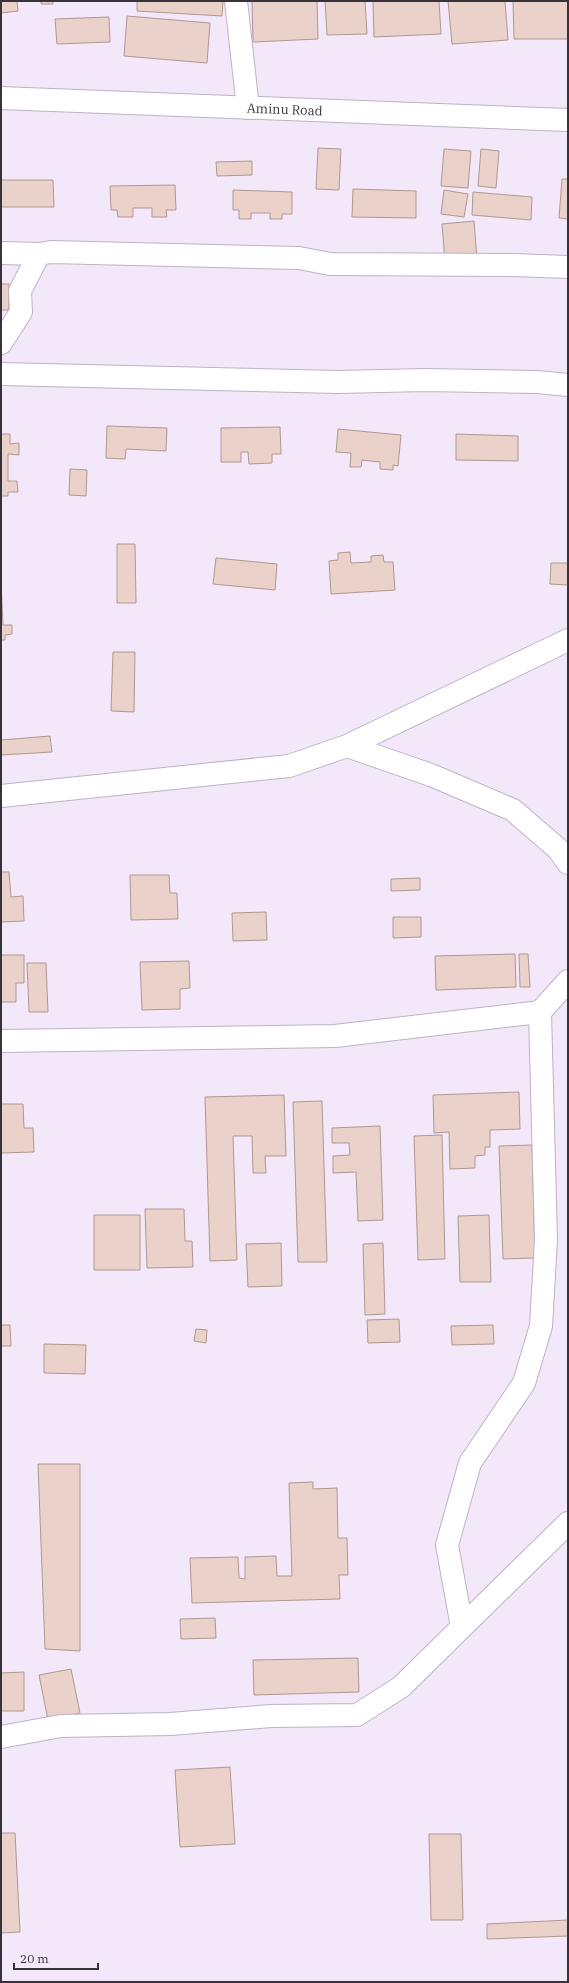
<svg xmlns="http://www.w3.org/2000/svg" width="569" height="1983" font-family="'IBM Plex Serif',serif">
  <rect width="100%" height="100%" fill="#f3e7fa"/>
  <!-- building -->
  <path fill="#ead1ca" stroke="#af9891" d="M 1,1 L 17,1 L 18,11 L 1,13 Z
    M 41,1 L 53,1 L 53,4 L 41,4 Z
    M 137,1 L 223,1 L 222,16 L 137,11 Z
    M 252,1 L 317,1 L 318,39 L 253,42 Z
    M 325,1 L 365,1 L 367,34 L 327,35 Z
    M 373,1 L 439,1 L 441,34 L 374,37 Z
    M 448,1 L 505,1 L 508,40 L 452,44 Z
    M 513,1 L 568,1 L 568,39 L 514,39 Z
    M 127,16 L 210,23 L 207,63 L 124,56 Z
    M 109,17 L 110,42 L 57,44 L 55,19 Z
    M 318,148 L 341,149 L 339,190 L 316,189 Z
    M 444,149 L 471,151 L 468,188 L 441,186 Z
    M 481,149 L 499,151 L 496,188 L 478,186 Z
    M 252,161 L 252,175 L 217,176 L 216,162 Z
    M 562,179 L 568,179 L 568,219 L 559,218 Z
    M 1,180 L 53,180 L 54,207 L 1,207 Z
    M 175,185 L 176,210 L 166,210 L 167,217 L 152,217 L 152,208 L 133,208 L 133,217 L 118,217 L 117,210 L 111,210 L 110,186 Z
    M 353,189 L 416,191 L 416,218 L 352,217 Z
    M 233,190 L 292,192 L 292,214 L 282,214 L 282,219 L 270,219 L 270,213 L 251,213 L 251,219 L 239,219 L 239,210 L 233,210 Z
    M 444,190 L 468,194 L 464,217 L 441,214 Z
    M 473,192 L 532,197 L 531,220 L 472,215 Z
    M 474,221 L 477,259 L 445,261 L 442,224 Z
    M 1,284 L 9,284 L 9,310 L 1,310 Z
    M 107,426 L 167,428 L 166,451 L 126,449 L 125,459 L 106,458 Z
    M 280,427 L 281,454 L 272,454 L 272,463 L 249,464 L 248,452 L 241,452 L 241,462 L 221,462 L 221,428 Z
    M 338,429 L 401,435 L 398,466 L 393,465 L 393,470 L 380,469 L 380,462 L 362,460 L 361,467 L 350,467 L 351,453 L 336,452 Z
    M 1,434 L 10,434 L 10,444 L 19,443 L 19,455 L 8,454 L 8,481 L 17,481 L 18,492 L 8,492 L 8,496 L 1,496 Z
    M 456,434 L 518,436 L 518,461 L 456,460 Z
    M 70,469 L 87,470 L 86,496 L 69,495 Z
    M 117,544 L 135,544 L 136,603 L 117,603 Z
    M 350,552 L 351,563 L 371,562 L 371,556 L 383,555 L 384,562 L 393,562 L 395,590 L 331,594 L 329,561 L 338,560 L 338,553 Z
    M 216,558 L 277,564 L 275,590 L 213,584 Z
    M 551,563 L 568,563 L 568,585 L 550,584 Z
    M 1,581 L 3,625 L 12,625 L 12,634 L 5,635 L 5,640 L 1,640 Z
    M 113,652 L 135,652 L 134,712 L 111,711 Z
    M 50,736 L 52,752 L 1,755 L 1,740 Z
    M 1,872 L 9,872 L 11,897 L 23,896 L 24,921 L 1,922 Z
    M 130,875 L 169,875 L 170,893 L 177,893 L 178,919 L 131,920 Z
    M 420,878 L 420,890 L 391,891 L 391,879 Z
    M 266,912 L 267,940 L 233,941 L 232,913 Z
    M 393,917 L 421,917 L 421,937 L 393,938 Z
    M 515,954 L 516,987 L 436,990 L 435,956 Z
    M 519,954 L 528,954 L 530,987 L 520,987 Z
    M 1,955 L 24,955 L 24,983 L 16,983 L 16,1002 L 1,1002 Z
    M 189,961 L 190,988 L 180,989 L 180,1009 L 142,1010 L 140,962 Z
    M 27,963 L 46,963 L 48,1012 L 29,1012 Z
    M 519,1092 L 520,1129 L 490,1130 L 490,1147 L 485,1147 L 485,1155 L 475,1156 L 475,1168 L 450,1169 L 449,1132 L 434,1133 L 433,1095 Z
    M 284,1095 L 286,1156 L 265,1156 L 266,1173 L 253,1173 L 252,1136 L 233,1136 L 237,1260 L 210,1261 L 205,1097 Z
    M 322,1101 L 327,1262 L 298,1262 L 293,1102 Z
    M 1,1104 L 23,1104 L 24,1128 L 33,1128 L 34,1152 L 1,1153 Z
    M 380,1126 L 383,1220 L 358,1221 L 356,1172 L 333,1173 L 333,1156 L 350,1155 L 349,1143 L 332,1143 L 332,1128 Z
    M 442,1135 L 445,1259 L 418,1260 L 414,1136 Z
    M 532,1145 L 535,1258 L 503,1259 L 499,1146 Z
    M 145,1209 L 184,1209 L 185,1241 L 192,1241 L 193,1267 L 147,1268 Z
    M 94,1215 L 140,1215 L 140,1270 L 94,1270 Z
    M 489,1215 L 491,1282 L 460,1282 L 458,1216 Z
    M 281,1243 L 282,1286 L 248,1287 L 246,1244 Z
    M 383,1243 L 385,1314 L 365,1315 L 363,1244 Z
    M 399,1319 L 400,1342 L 368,1343 L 367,1320 Z
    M 1,1325 L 10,1325 L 11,1346 L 1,1346 Z
    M 493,1325 L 494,1344 L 452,1345 L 451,1326 Z
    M 196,1329 L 207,1330 L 206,1343 L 194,1341 Z
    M 44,1344 L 86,1345 L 85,1374 L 44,1373 Z
    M 38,1464 L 80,1464 L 80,1651 L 45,1649 Z
    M 313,1482 L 313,1489 L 337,1488 L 338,1538 L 347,1538 L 348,1575 L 339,1575 L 340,1599 L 192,1603 L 190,1558 L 238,1557 L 239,1578 L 245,1579 L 245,1557 L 276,1556 L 277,1576 L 292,1576 L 289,1483 Z
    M 215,1618 L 216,1638 L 181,1639 L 180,1619 Z
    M 358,1658 L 359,1692 L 254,1695 L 253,1660 Z
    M 71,1669 L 80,1713 L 48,1720 L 39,1675 Z
    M 24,1672 L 24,1711 L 1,1711 L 1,1673 Z
    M 230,1767 L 235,1844 L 180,1847 L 175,1770 Z
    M 1,1833 L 15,1833 L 20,1932 L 1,1933 Z
    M 429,1834 L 461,1834 L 463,1920 L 431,1920 Z
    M 568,1920 L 568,1936 L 487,1939 L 487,1924 Z"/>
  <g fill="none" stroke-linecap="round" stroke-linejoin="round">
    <!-- minor casing -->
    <g stroke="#beb2c5" stroke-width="24">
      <path id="minor" d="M 236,1 L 248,108
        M 1,253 L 39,254 L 51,252 L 299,258 L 330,264 L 513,265 L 568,267
        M 1,343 L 21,312 L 20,291 L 39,254
        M 1,374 L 337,382 L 425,380 L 537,382 L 568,385
        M 347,746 L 431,775 L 513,810 L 558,849 L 568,863
        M 1,796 L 289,766 L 347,746 L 568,640
        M 1,1041 L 335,1036 L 540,1012 L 568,981
        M 462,1627 L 568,1523
        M 1,1737 L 61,1726 L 170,1724 L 271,1716 L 357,1715 L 401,1687 L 462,1627 L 447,1545 L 470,1463 L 524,1383 L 541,1326 L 546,1240 L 540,1012"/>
    </g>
    <!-- tertiary casing -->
    <g stroke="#beb2c5" stroke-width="24">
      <g id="tertiary">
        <path id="s1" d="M 1,98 L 568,120"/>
      </g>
    </g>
    <!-- minor -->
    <use href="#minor" stroke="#fff" stroke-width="22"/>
    <!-- tertiary -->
    <use href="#tertiary" stroke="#fff" stroke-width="22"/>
  </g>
  <g text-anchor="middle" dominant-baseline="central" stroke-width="4" stroke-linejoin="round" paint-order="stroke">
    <!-- street labels -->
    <g font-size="13" fill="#37333a" stroke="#f3e7fa">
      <text stroke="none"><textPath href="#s1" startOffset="284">Aminu Road</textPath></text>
    </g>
  </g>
  <!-- border -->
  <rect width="569" height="1983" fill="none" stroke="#37333a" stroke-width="4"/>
  <!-- scale -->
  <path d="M14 1963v6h84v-6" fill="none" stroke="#37333a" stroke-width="2"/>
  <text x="20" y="1963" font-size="12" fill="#37333a" stroke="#f3e7fa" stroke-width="3" paint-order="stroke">20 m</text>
</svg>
